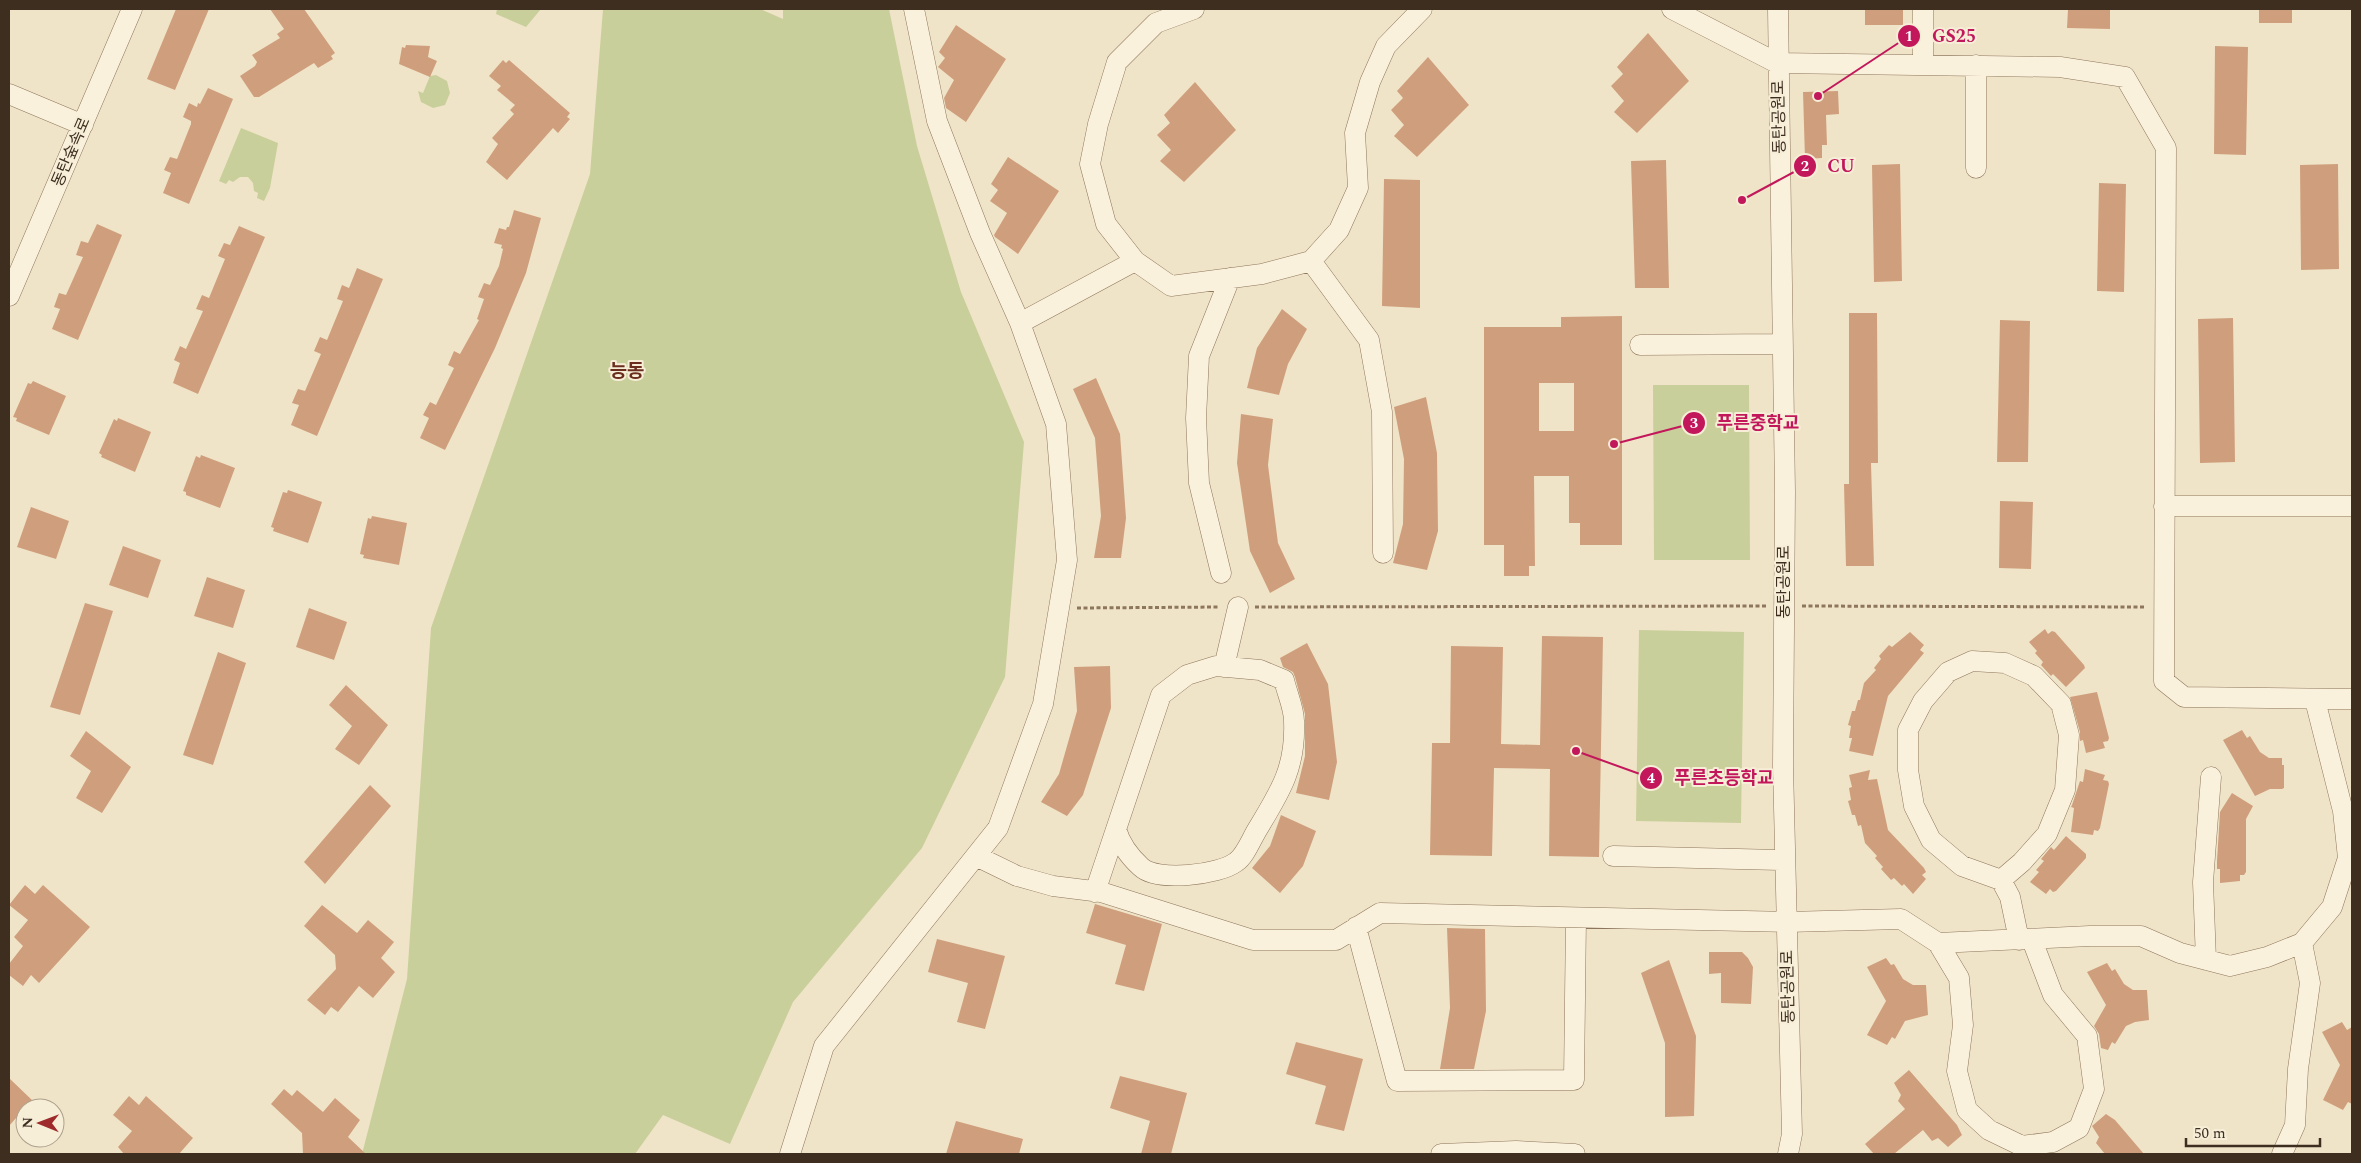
<svg xmlns="http://www.w3.org/2000/svg" width="2361" height="1163" font-family="Spectral,'Noto Sans KR',serif">
  <rect width="100%" height="100%" fill="#f0e4c8"/>
  <!-- green -->
  <path fill="#c9cf9b" d="M 497,9 L 541,9 L 526,27 L 496,14 Z
    M 603,9 L 760,9 L 783,19 L 783,9 L 889,9 L 917,146 L 961,292 L 1024,442 L 1005,677 L 922,848 L 793,1002 L 730,1144 L 663,1115 L 635,1154 L 362,1154 L 407,979 L 431,628 L 590,174 Z
    M 436,75 L 447,81 L 450,93 L 445,105 L 433,108 L 421,102 L 418,91 L 423,93 L 430,76 Z
    M 241,128 L 278,143 L 270,188 L 264,201 L 257,198 L 258,193 L 254,191 L 253,183 L 248,177 L 240,177 L 233,182 L 229,180 L 226,184 L 219,181 Z
    M 1653,385 L 1749,385 L 1750,560 L 1654,560 Z
    M 1639,630 L 1744,632 L 1741,823 L 1636,821 Z"/>
  <!-- building -->
  <path fill="#cf9f7d" fill-rule="evenodd" d="M 176,9 L 209,9 L 175,90 L 147,79 Z
    M 270,9 L 304,9 L 335,53 L 331,56 L 333,59 L 318,68 L 314,63 L 259,97 L 254,97 L 240,76 L 255,66 L 257,62 L 252,55 L 280,38 L 277,34 L 284,29 Z
    M 1865,9 L 1903,9 L 1903,25 L 1865,25 Z
    M 2068,9 L 2110,9 L 2110,29 L 2067,28 Z
    M 2259,9 L 2292,9 L 2292,23 L 2259,23 Z
    M 956,25 L 1006,59 L 966,122 L 946,108 L 944,98 L 954,80 L 938,67 L 945,58 L 939,52 Z
    M 1648,33 L 1689,81 L 1637,133 L 1614,112 L 1624,101 L 1611,86 L 1623,74 L 1617,67 Z
    M 406,45 L 430,46 L 428,57 L 437,61 L 430,77 L 399,64 L 402,47 L 405,48 Z
    M 2215,46 L 2248,47 L 2246,155 L 2214,154 Z
    M 1428,57 L 1469,105 L 1417,157 L 1394,136 L 1404,125 L 1391,110 L 1403,98 L 1397,91 Z
    M 503,60 L 506,63 L 509,60 L 570,113 L 567,117 L 570,119 L 558,133 L 553,128 L 507,180 L 486,162 L 498,144 L 492,138 L 514,114 L 510,110 L 515,105 L 497,90 L 501,86 L 489,76 Z
    M 1195,82 L 1236,130 L 1184,182 L 1160,161 L 1171,150 L 1157,135 L 1170,123 L 1164,115 Z
    M 208,88 L 233,99 L 189,204 L 163,193 L 171,173 L 164,170 L 170,157 L 177,159 L 191,124 L 191,121 L 183,117 L 189,103 L 197,107 L 198,103 L 200,104 Z
    M 1838,91 L 1839,114 L 1826,115 L 1827,145 L 1822,145 L 1822,158 L 1805,159 L 1803,92 Z
    M 1008,157 L 1059,191 L 1018,254 L 995,237 L 994,235 L 1007,213 L 990,201 L 998,190 L 991,184 Z
    M 1666,160 L 1669,288 L 1635,288 L 1631,161 Z
    M 1900,164 L 1902,281 L 1874,282 L 1872,165 Z
    M 2338,164 L 2339,269 L 2301,270 L 2300,165 Z
    M 1384,179 L 1420,180 L 1420,308 L 1382,306 Z
    M 2099,183 L 2126,184 L 2124,292 L 2097,291 Z
    M 514,210 L 541,218 L 526,273 L 495,348 L 445,450 L 420,438 L 429,418 L 423,415 L 430,402 L 436,405 L 454,368 L 448,365 L 454,351 L 460,354 L 479,320 L 477,319 L 484,299 L 478,297 L 484,283 L 490,285 L 499,266 L 503,249 L 501,248 L 502,245 L 494,243 L 499,228 L 506,230 L 507,227 L 509,227 Z
    M 97,224 L 122,235 L 78,340 L 52,329 L 60,309 L 54,307 L 59,293 L 66,295 L 83,257 L 76,255 L 81,241 L 88,243 Z
    M 239,226 L 265,237 L 198,394 L 173,383 L 180,363 L 174,360 L 180,346 L 186,349 L 203,311 L 196,309 L 202,295 L 209,298 L 225,259 L 218,256 L 224,243 L 230,245 Z
    M 357,268 L 383,279 L 317,436 L 291,425 L 299,405 L 292,403 L 298,389 L 305,391 L 321,354 L 314,351 L 320,337 L 327,340 L 343,301 L 337,299 L 342,285 L 349,288 Z
    M 1282,309 L 1307,329 L 1288,364 L 1279,395 L 1247,388 L 1257,348 Z
    M 1849,313 L 1877,313 L 1878,463 L 1871,463 L 1874,566 L 1846,566 L 1844,484 L 1849,484 Z
    M 1622,316 L 1622,545 L 1580,545 L 1580,523 L 1569,523 L 1569,476 L 1534,476 L 1535,566 L 1529,566 L 1529,576 L 1504,576 L 1504,545 L 1484,545 L 1484,327 L 1561,327 L 1561,317 ZM 1539,383 L 1574,383 L 1574,431 L 1539,431 Z
    M 2233,318 L 2235,462 L 2200,463 L 2198,319 Z
    M 2000,320 L 2030,321 L 2028,462 L 1997,462 Z
    M 1096,378 L 1120,434 L 1126,518 L 1121,558 L 1094,558 L 1101,516 L 1095,438 L 1073,389 Z
    M 33,381 L 66,396 L 49,435 L 16,421 L 17,418 L 13,417 L 28,383 L 31,384 Z
    M 1426,397 L 1437,453 L 1438,531 L 1427,570 L 1393,563 L 1403,524 L 1404,459 L 1394,407 Z
    M 1241,414 L 1273,419 L 1268,465 L 1278,543 L 1295,579 L 1270,593 L 1250,551 L 1237,463 Z
    M 118,418 L 151,432 L 135,472 L 101,457 L 102,455 L 99,453 L 114,419 L 117,421 Z
    M 201,455 L 235,468 L 220,508 L 186,495 L 186,492 L 183,491 L 196,456 L 200,458 Z
    M 288,490 L 322,502 L 308,543 L 273,531 L 274,528 L 271,527 L 283,492 L 287,493 Z
    M 2000,501 L 2033,502 L 2031,569 L 1999,568 Z
    M 31,507 L 69,521 L 56,559 L 17,547 Z
    M 372,516 L 407,523 L 399,565 L 363,558 L 364,555 L 360,554 L 368,518 L 371,519 Z
    M 123,546 L 161,560 L 148,598 L 109,585 Z
    M 207,577 L 245,590 L 233,628 L 194,616 Z
    M 85,603 L 113,611 L 80,715 L 50,707 Z
    M 309,608 L 347,622 L 334,660 L 296,647 Z
    M 2045,629 L 2048,634 L 2052,631 L 2055,632 L 2084,665 L 2085,668 L 2066,687 L 2053,674 L 2051,676 L 2041,665 L 2043,662 L 2035,653 L 2037,651 L 2029,642 Z
    M 1910,632 L 1924,645 L 1920,650 L 1924,653 L 1888,696 L 1873,756 L 1849,751 L 1852,738 L 1849,738 L 1851,726 L 1848,725 L 1852,711 L 1855,711 L 1858,700 L 1860,700 L 1864,683 L 1876,670 L 1874,668 L 1881,659 L 1879,656 L 1889,645 L 1892,647 Z
    M 1542,636 L 1603,637 L 1599,857 L 1549,856 L 1550,769 L 1494,768 L 1492,856 L 1430,855 L 1432,743 L 1450,743 L 1451,646 L 1503,647 L 1501,744 L 1540,745 Z
    M 1307,643 L 1328,684 L 1337,762 L 1329,800 L 1296,793 L 1305,756 L 1305,714 L 1295,677 L 1293,672 L 1283,667 L 1280,658 Z
    M 218,652 L 246,663 L 213,765 L 183,755 Z
    M 1110,666 L 1111,708 L 1083,795 L 1067,816 L 1041,802 L 1059,774 L 1077,711 L 1074,667 Z
    M 346,685 L 388,725 L 359,765 L 335,749 L 352,726 L 329,705 Z
    M 2097,692 L 2109,738 L 2108,741 L 2103,742 L 2105,748 L 2086,753 L 2083,740 L 2080,741 L 2080,732 L 2070,697 Z
    M 2242,730 L 2247,738 L 2250,736 L 2260,752 L 2269,758 L 2282,758 L 2282,765 L 2284,765 L 2284,788 L 2282,789 L 2270,789 L 2255,796 L 2223,740 Z
    M 86,731 L 131,767 L 102,813 L 76,798 L 91,771 L 70,756 Z
    M 2085,769 L 2105,775 L 2103,780 L 2108,781 L 2109,784 L 2100,828 L 2098,831 L 2094,830 L 2093,835 L 2071,832 L 2074,808 L 2071,807 L 2072,805 L 2080,781 L 2083,782 Z
    M 1870,770 L 1868,780 L 1877,779 L 1888,830 L 1924,868 L 1926,872 L 1922,875 L 1926,879 L 1913,894 L 1904,884 L 1902,886 L 1894,878 L 1891,880 L 1881,869 L 1883,867 L 1875,858 L 1877,856 L 1865,843 L 1861,825 L 1858,826 L 1855,815 L 1852,815 L 1848,801 L 1851,800 L 1849,788 L 1852,787 L 1849,775 Z
    M 370,785 L 391,806 L 325,884 L 304,862 Z
    M 2232,793 L 2253,806 L 2246,819 L 2246,872 L 2244,875 L 2240,875 L 2240,881 L 2220,883 L 2220,869 L 2217,869 L 2217,861 L 2220,812 Z
    M 1281,815 L 1316,831 L 1303,866 L 1280,893 L 1252,868 L 1270,846 Z
    M 2066,836 L 2086,854 L 2086,858 L 2056,891 L 2053,892 L 2050,889 L 2046,894 L 2030,882 L 2039,872 L 2036,870 L 2044,861 L 2041,859 L 2051,847 L 2054,850 Z
    M 25,885 L 35,894 L 43,885 L 90,927 L 39,983 L 31,975 L 23,986 L 9,975 L 9,964 L 23,946 L 14,937 L 28,920 L 9,905 Z
    M 1095,904 L 1162,924 L 1144,991 L 1115,984 L 1126,945 L 1086,933 Z
    M 322,905 L 357,933 L 368,920 L 394,942 L 381,958 L 395,972 L 373,998 L 359,986 L 338,1012 L 331,1007 L 325,1015 L 307,1000 L 336,969 L 335,955 L 304,926 Z
    M 1447,928 L 1485,929 L 1486,1011 L 1474,1069 L 1440,1069 L 1450,1008 Z
    M 937,939 L 1005,956 L 985,1029 L 957,1022 L 968,983 L 928,972 Z
    M 1709,952 L 1742,952 L 1748,958 L 1753,967 L 1751,1004 L 1721,1003 L 1721,973 L 1709,974 Z
    M 1886,958 L 1891,965 L 1894,964 L 1903,979 L 1913,985 L 1926,985 L 1928,1015 L 1905,1021 L 1895,1039 L 1892,1037 L 1887,1045 L 1867,1035 L 1886,1001 L 1867,967 Z
    M 1669,960 L 1696,1036 L 1694,1116 L 1665,1117 L 1665,1043 L 1641,973 Z
    M 2107,963 L 2112,971 L 2115,969 L 2124,984 L 2133,990 L 2147,990 L 2149,1020 L 2135,1022 L 2126,1026 L 2115,1044 L 2112,1042 L 2108,1050 L 2101,1048 L 2099,1034 L 2094,1026 L 2106,1005 L 2087,972 Z
    M 2342,1022 L 2347,1030 L 2352,1027 L 2352,1104 L 2348,1102 L 2343,1110 L 2323,1100 L 2340,1065 L 2322,1032 Z
    M 1296,1042 L 1363,1059 L 1344,1131 L 1315,1124 L 1326,1086 L 1286,1074 Z
    M 1909,1070 L 1957,1125 L 1962,1135 L 1948,1147 L 1938,1138 L 1932,1141 L 1923,1130 L 1894,1154 L 1874,1154 L 1865,1144 L 1905,1109 L 1898,1101 L 1901,1095 L 1894,1083 Z
    M 1120,1076 L 1187,1093 L 1171,1154 L 1141,1154 L 1150,1121 L 1110,1108 Z
    M 9,1078 L 32,1100 L 9,1126 Z
    M 284,1089 L 292,1096 L 297,1090 L 323,1112 L 335,1098 L 360,1120 L 348,1137 L 366,1154 L 303,1154 L 302,1133 L 271,1104 Z
    M 129,1096 L 139,1105 L 146,1096 L 193,1138 L 179,1154 L 124,1154 L 118,1147 L 132,1131 L 113,1115 Z
    M 2106,1114 L 2115,1120 L 2144,1154 L 2105,1154 L 2096,1143 L 2099,1137 L 2092,1126 Z
    M 956,1121 L 1023,1139 L 1019,1154 L 946,1154 Z"/>
  <g fill="none" stroke-linecap="round" stroke-linejoin="round">
    <!-- minor casing -->
    <g stroke="#8d765c" stroke-width="21">
      <path id="minor" d="M 1194,9 L 1156,23 L 1117,62 L 1098,124 L 1090,164 L 1106,224 L 1135,261 L 1171,286 L 1262,274 L 1311,261 L 1339,230 L 1358,188 L 1355,133 L 1370,82 L 1386,46 L 1422,9
        M 1672,9 L 1777,63 L 2060,67 L 2125,77 L 2166,148 L 2164,681 L 2184,697 L 2352,699
        M 1778,9 L 1785,492 L 1783,766 L 1792,1134 L 1788,1154
        M 1923,65 L 1923,9
        M 9,94 L 83,125
        M 1976,168 L 1976,65
        M 1311,261 L 1369,340 L 1382,412 L 1383,553
        M 9,296 L 132,9
        M 1020,323 L 1135,261
        M 1640,345 L 1783,344
        M 2164,506 L 2352,506
        M 1221,573 L 1199,483 L 1196,418 L 1199,356 L 1230,278
        M 1224,667 L 1238,607
        M 976,856 L 1017,876 L 1053,886 L 1101,892 L 1253,940 L 1336,940 L 1380,913 L 1787,922 L 1901,919 L 1938,943 L 2090,936 L 2141,936 L 2180,953 L 2230,966 L 2267,957 L 2302,943 L 2332,907 L 2348,858 L 2343,811 L 2315,700
        M 1613,856 L 1785,860
        M 2001,880 L 2022,862 L 2047,834 L 2065,790 L 2069,735 L 2061,704 L 2034,676 L 2005,663 L 1972,661 L 1948,672 L 1923,701 L 1908,730 L 1908,770 L 1914,806 L 1931,840 L 1962,866 L 2001,880 L 2010,897 L 2019,940
        M 1095,892 L 1161,695 L 1187,675 L 1216,666 L 1260,670 L 1284,680 C 1287,693 1294,708 1294,721 C 1296,768 1280,792 1257,830 C 1251,840 1245,856 1236,862 C 1219,875 1157,882 1141,867 C 1130,857 1120,843 1116,829
        M 1356,927 L 1397,1081 L 1574,1080 L 1576,918
        M 1938,943 L 1959,978 L 1963,1025 L 1957,1071 L 1967,1110 L 1989,1130 L 2022,1146 L 2053,1142 L 2079,1128 L 2094,1089 L 2087,1036 L 2053,995 L 2032,940
        M 2206,960 L 2203,882 L 2211,777
        M 790,1154 L 824,1046 L 998,828 L 1043,704 L 1067,560 L 1056,424 L 1020,323 L 980,233 L 937,121 L 914,9
        M 1441,1154 L 1516,1151 L 1575,1154
        M 2282,1154 L 2295,1125 L 2298,1069 L 2310,983 L 2302,943"/>
    </g>
    <!-- path -->
    <path stroke="#8d765c" stroke-width="3" stroke-dasharray="4 2.5" stroke-linecap="butt" d="M 1802,606 L 2146,607
      M 1255,607 L 1766,606
      M 1077,608 L 1219,607"/>
    <!-- minor -->
    <use href="#minor" stroke="#faf1dc" stroke-width="20"/>
  </g>
  <g text-anchor="middle" dominant-baseline="central" stroke-width="4" stroke-linejoin="round" paint-order="stroke">
    <!-- street labels -->
    <g font-size="16" fill="#3d2e20" stroke="#f7eed8">
      <text transform="translate(1779 117) rotate(-91)">동탄공원로</text>
      <text transform="translate(71 152) rotate(-67)">동탄숲속로</text>
      <text transform="translate(1784 582) rotate(-90)">동탄공원로</text>
      <text transform="translate(1788 987) rotate(-91)">동탄공원로</text>
    </g>
    <!-- quarter labels -->
    <g font-size="19" font-weight="bold" fill="#6b2e1e" stroke="#f7eed8">
      <text x="627" y="371">능동</text>
    </g>
  </g>
  <!-- callouts -->
  <path fill="none" stroke="#c2185b" stroke-width="2" d="M1818 96L1909 36M1742 200L1805 166M1614 444L1694 423M1576 751L1651 778"/>
  <g fill="#c2185b" stroke="#f7eed8" stroke-width="2">
    <circle cx="1818" cy="96" r="5"/>
    <circle cx="1742" cy="200" r="5"/>
    <circle cx="1614" cy="444" r="5"/>
    <circle cx="1576" cy="751" r="5"/>
    <circle cx="1909" cy="36" r="12"/>
    <circle cx="1805" cy="166" r="12"/>
    <circle cx="1694" cy="423" r="12"/>
    <circle cx="1651" cy="778" r="12"/>
  </g>
  <g font-size="15" text-anchor="middle" font-weight="bold" fill="#fff">
    <text x="1909" y="41">1</text>
    <text x="1805" y="171">2</text>
    <text x="1694" y="428">3</text>
    <text x="1651" y="783">4</text>
  </g>
  <g font-size="18" text-anchor="middle" font-weight="bold" fill="#c2185b" stroke="#f7eed8" stroke-width="4" stroke-linejoin="round" paint-order="stroke">
    <text x="1954" y="42">GS25</text>
    <text x="1841" y="172">CU</text>
    <text x="1758" y="429">푸른중학교</text>
    <text x="1724" y="784">푸른초등학교</text>
  </g>
  <!-- border -->
  <rect width="2361" height="1163" fill="none" stroke="#3d2e20" stroke-width="20"/>
  <!-- north arrow -->
  <g transform="translate(40 1123) rotate(271)"><circle r="24" fill="#f7eed8" stroke="#ada18e"/>
  <path d="M0-4L9 19L0 12L-9 19Z" fill="#9e2a2b"/>
  <text y="-8" font-size="14" font-weight="bold" text-anchor="middle" fill="#3d2e20">N</text>
  </g>
  <!-- scale -->
  <path d="M2186 1138v8h134v-8" fill="none" stroke="#3d2e20" stroke-width="2.5"/>
  <text x="2194" y="1138" font-size="15" fill="#3d2e20" stroke="#f7eed8" stroke-width="4" paint-order="stroke">50 m</text>
</svg>
